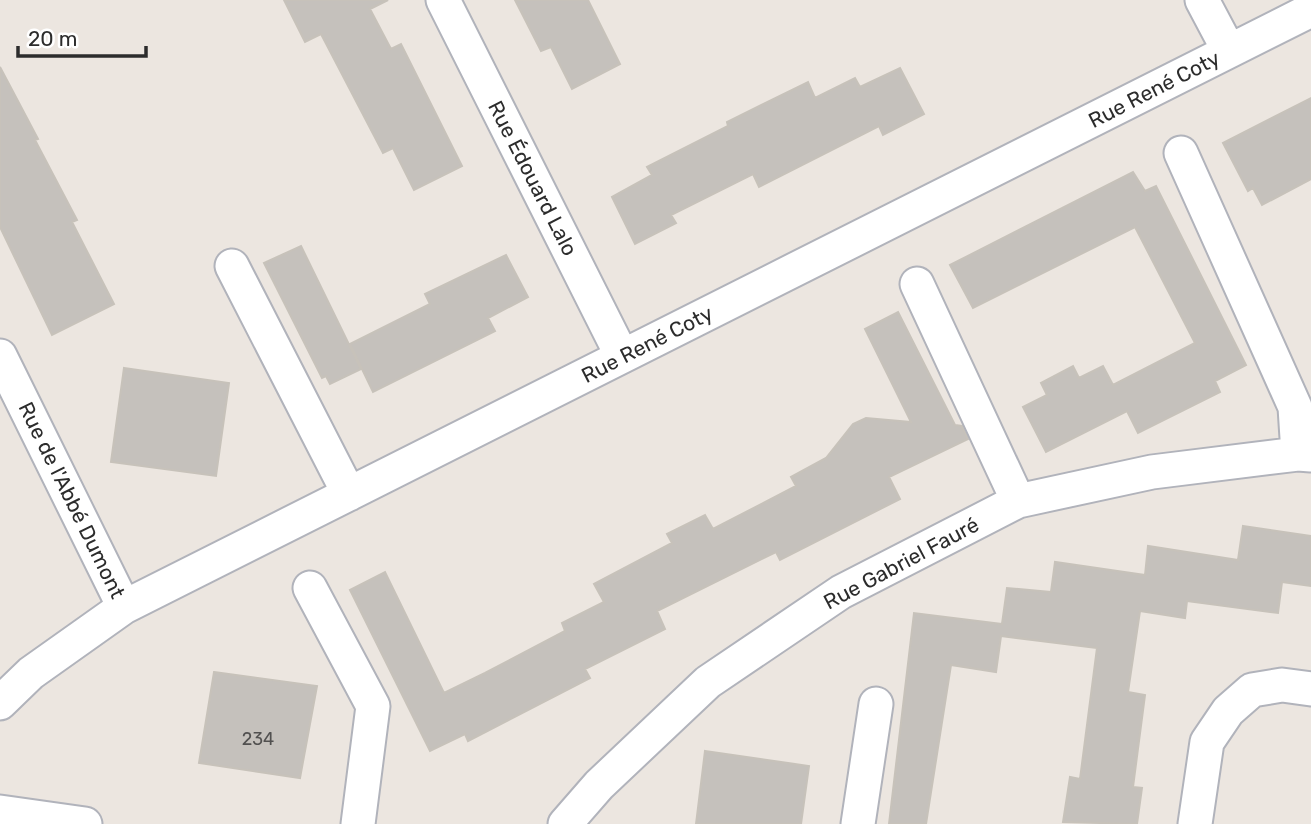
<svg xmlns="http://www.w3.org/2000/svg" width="1311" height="824" font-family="Rubik,sans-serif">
  <rect width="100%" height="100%" fill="#ece6e0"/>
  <!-- building -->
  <path fill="#c5c1bc" stroke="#c7c2ba" stroke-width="2" d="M 284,0 L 388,0 L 370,9 L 391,49 L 401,44 L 462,166 L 414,190 L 393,148 L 383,153 L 321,34 L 305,42 Z
    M 515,0 L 588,0 L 620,64 L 572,89 L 551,47 L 541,51 Z
    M 0,67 L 38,139 L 35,140 L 77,220 L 72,222 L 114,304 L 52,335 L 0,227 Z
    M 900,68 L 924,114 L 883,135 L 879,126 L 759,187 L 753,174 L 671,215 L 676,223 L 635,244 L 612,197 L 652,175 L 647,167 L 728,126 L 727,122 L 808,82 L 815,98 L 855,78 L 860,87 Z
    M 1311,98 L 1311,179 L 1262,205 L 1253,188 L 1248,191 L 1223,143 Z
    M 1133,172 L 1145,191 L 1156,186 L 1246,365 L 1215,381 L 1220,392 L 1138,433 L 1127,411 L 1046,452 L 1023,407 L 1047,395 L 1041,383 L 1073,366 L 1079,378 L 1103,366 L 1113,385 L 1195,343 L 1164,283 L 1135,227 L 973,308 L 950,265 Z
    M 301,246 L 361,369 L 330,384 L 326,376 L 322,378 L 264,263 Z
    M 506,255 L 528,297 L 488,318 L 495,331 L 373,392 L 350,344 L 430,304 L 425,294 Z
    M 898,312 L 955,425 L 962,426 L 968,439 L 889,477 L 900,499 L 780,560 L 776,552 L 657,611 L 665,629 L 585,669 L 590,678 L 468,741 L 465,734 L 430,751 L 350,590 L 385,572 L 444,693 L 485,673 L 565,631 L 562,623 L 604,602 L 594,584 L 672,543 L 667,534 L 705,515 L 713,529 L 796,486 L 791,477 L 826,458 L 853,424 L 866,418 L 911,422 L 865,329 Z
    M 124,368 L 229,383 L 216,476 L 111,462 Z
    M 1243,526 L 1311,536 L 1311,586 L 1282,582 L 1278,613 L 1187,601 L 1185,618 L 1140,611 L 1128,692 L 1145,695 L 1133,787 L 1142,788 L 1137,824 L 1063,822 L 1070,777 L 1080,779 L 1097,648 L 1001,636 L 996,672 L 951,665 L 926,824 L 889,824 L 914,613 L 1002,624 L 1007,588 L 1051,592 L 1055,562 L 1145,575 L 1148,546 L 1238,560 Z
    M 214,672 L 317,686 L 300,778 L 199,763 Z
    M 705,751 L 809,766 L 801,824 L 696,824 Z"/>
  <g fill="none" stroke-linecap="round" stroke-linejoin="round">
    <!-- street casing -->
    <g stroke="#b1b3bb" stroke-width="37">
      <path id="street" d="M 443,0 L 622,356
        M 1202,0 L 1229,51
        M 1181,153 L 1295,407 L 1298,454
        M 232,266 L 349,494
        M 917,284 L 1018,501
        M 0,356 L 124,607
        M 310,588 L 373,706 L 358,824
        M 0,703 L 31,673 L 124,607 L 1311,10
        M 0,812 L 85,824
        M 565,824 L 599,785 L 708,682 L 841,592 L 1018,501 L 1152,472 L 1298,454 L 1311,455
        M 858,824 L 876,704
        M 1195,824 L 1207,742 L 1228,711 L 1252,690 L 1282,685 L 1311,689"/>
    </g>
    <!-- street -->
    <use href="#street" stroke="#fff" stroke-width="33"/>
  </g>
  <g text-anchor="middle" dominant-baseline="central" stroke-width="5" stroke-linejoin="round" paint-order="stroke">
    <!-- number labels -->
    <g font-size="18" fill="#525150">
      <text x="258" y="739">234</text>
    </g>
    <!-- street labels -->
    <g font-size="21" fill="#2c2c2c" stroke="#fff">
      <text transform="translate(1154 89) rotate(-27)">Rue René Coty</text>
      <text transform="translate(533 178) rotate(63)">Rue Édouard Lalo</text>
      <text transform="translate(647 344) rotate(-27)">Rue René Coty</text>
      <text transform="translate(72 500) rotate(64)">Rue de l'Abbé Dumont</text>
      <text transform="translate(901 563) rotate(-28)">Rue Gabriel Fauré</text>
    </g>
  </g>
  <!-- scale -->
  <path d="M18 46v10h128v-10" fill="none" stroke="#2c2c2c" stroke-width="3.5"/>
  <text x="28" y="46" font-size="21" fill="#2c2c2c" stroke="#ffffff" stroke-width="5" paint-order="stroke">20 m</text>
</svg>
